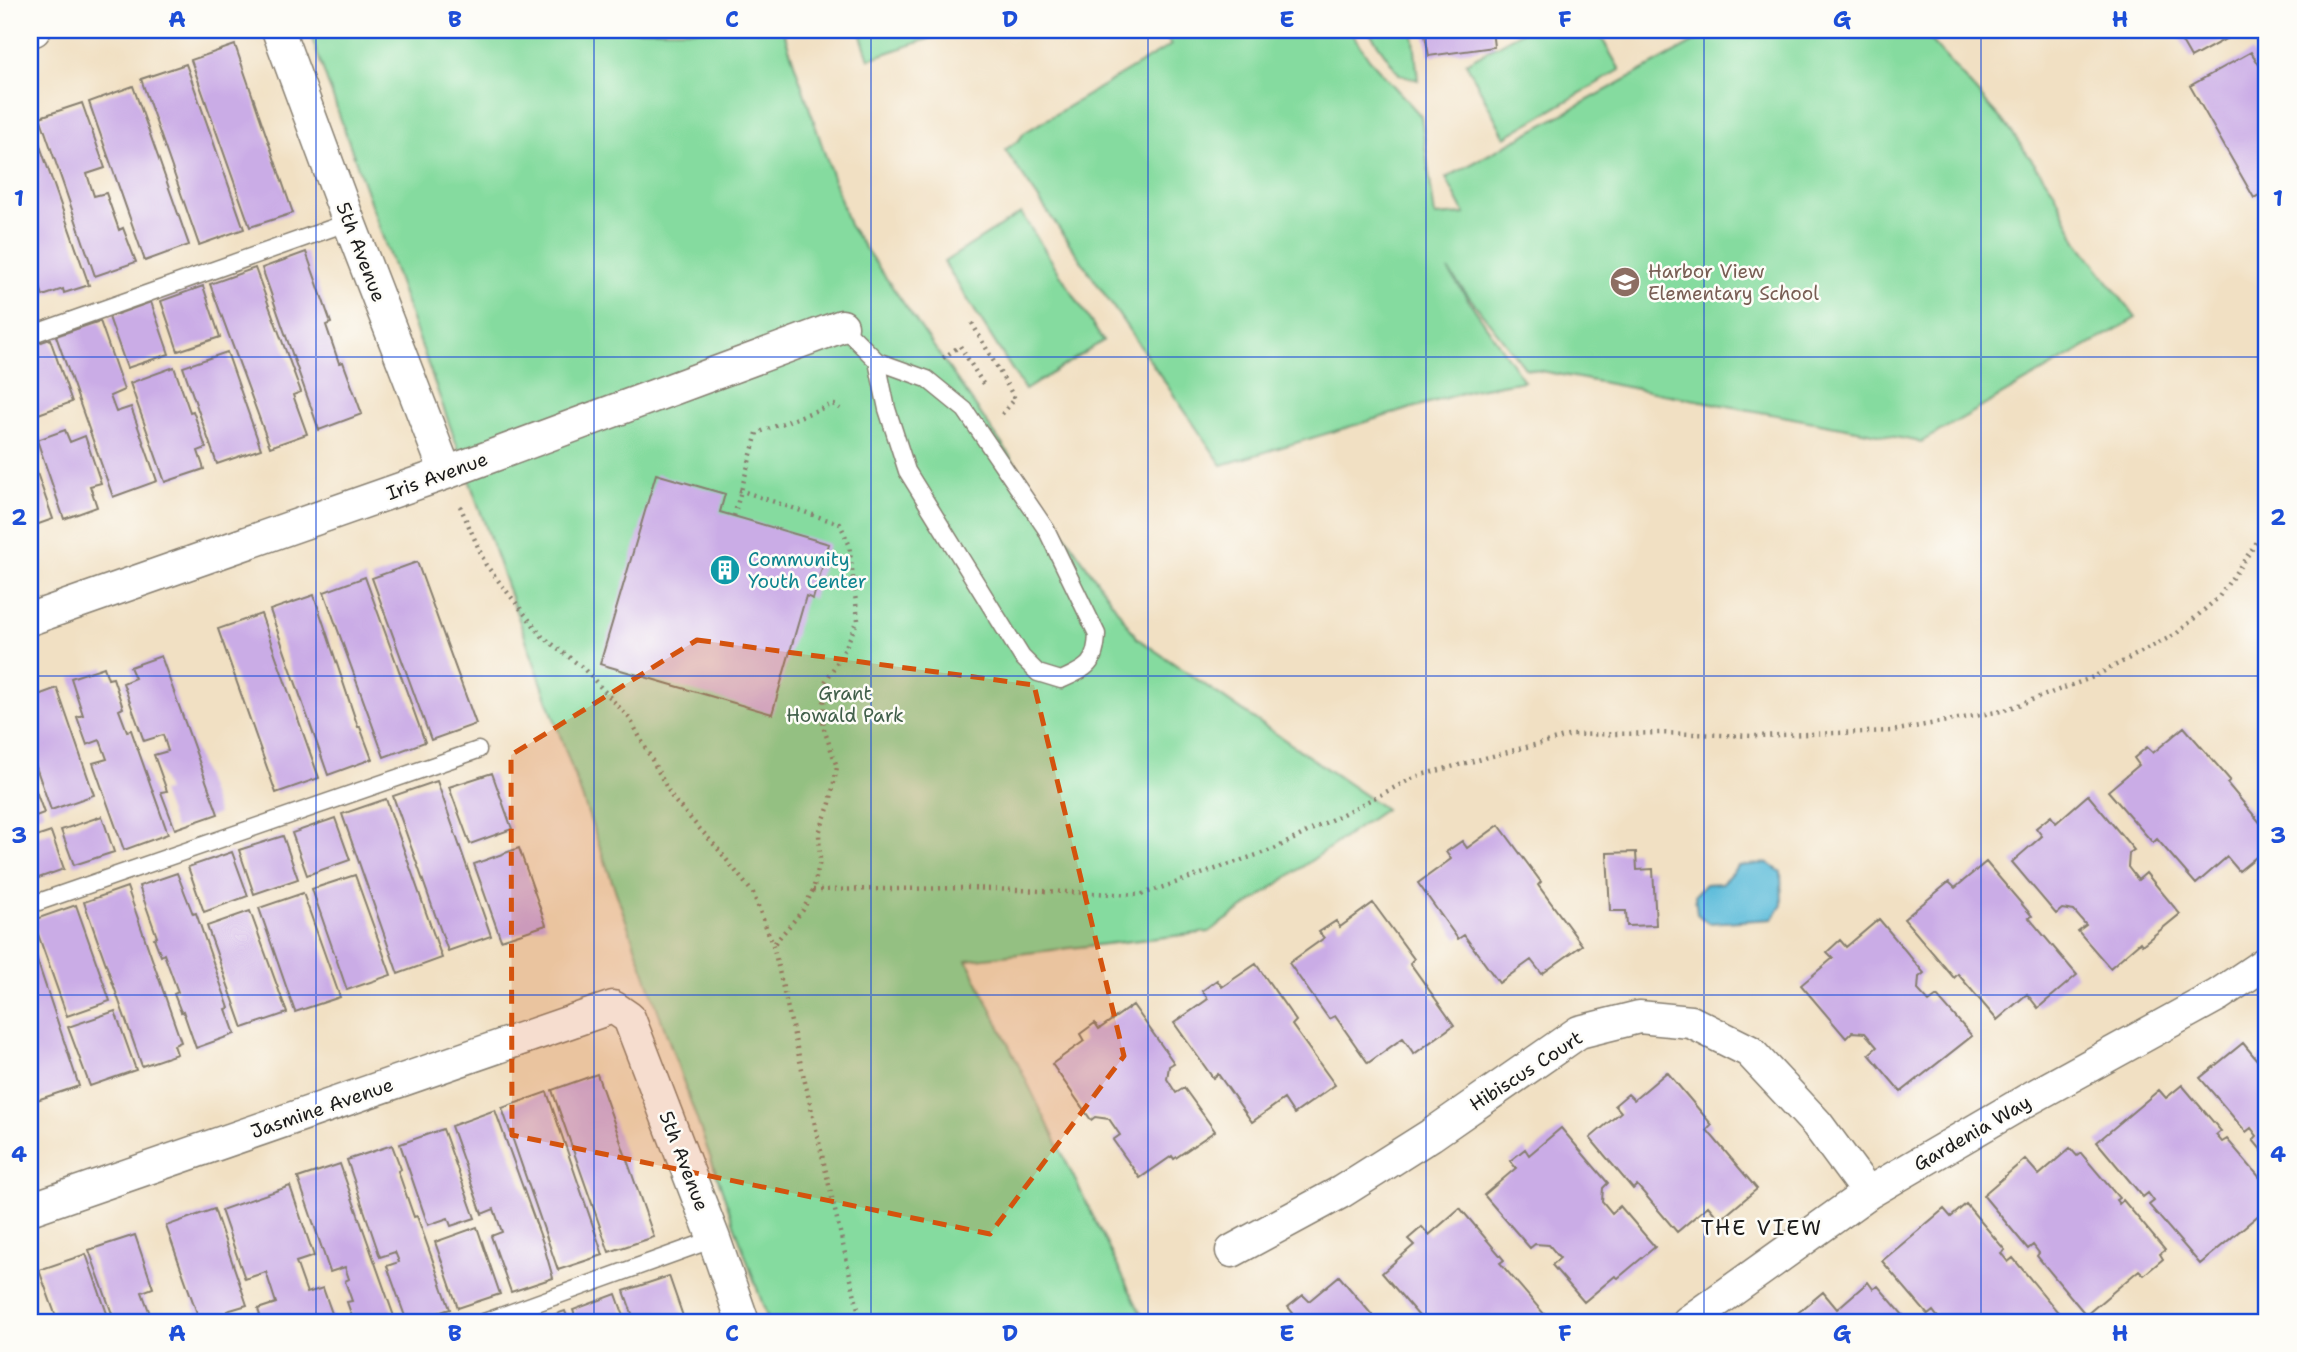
<svg xmlns="http://www.w3.org/2000/svg" width="2297" height="1352" font-family="'Shantell Sans',sans-serif">
  <rect width="100%" height="100%" fill="#fdfcf7"/>
  <filter id="ink" filterUnits="userSpaceOnUse"><feTurbulence type="fractalNoise" baseFrequency=".0143" numOctaves="2"/><feDisplacementMap in="SourceGraphic" scale="14" xChannelSelector="R" yChannelSelector="G"/><feConvolveMatrix kernelMatrix="1 2 1 2 8 2 1 2 1" color-interpolation-filters="sRGB"/></filter>
  <filter id="wash" filterUnits="userSpaceOnUse"><feTurbulence type="fractalNoise" baseFrequency=".00686" numOctaves="4" result="noise"/><feDisplacementMap in="SourceGraphic" scale="28" xChannelSelector="R" yChannelSelector="G"/><feGaussianBlur stdDeviation="1.57" result="paint"/><feColorMatrix in="noise" values="0 0 0 0 0 0 0 0 0 0 0 0 0 0 0 0 0 1.4 0 .05"/><feComposite in="paint" operator="in"/></filter>
  <g filter="url(#wash)">
    <rect width="100%" height="100%" fill="#f1e0c3"/>
    <!-- green -->
    <path fill="#85db9f" stroke="#507c5e" stroke-width="2" d="M 309,30 L 783,30 L 849,225 L 1137,638 L 1385,809 L 1209,932 L 967,960 L 1145,1322 L 769,1322 Z
      M 859,30 L 945,30 L 946,33 L 869,59 Z
      M 1161,30 L 1350,30 L 1369,59 L 1421,116 L 1435,216 L 1465,214 L 1446,178 L 1716,30 L 1909,30 L 1931,41 L 2007,126 L 2054,191 L 2077,241 L 2136,318 L 1921,442 L 1525,368 L 1448,270 L 1524,381 L 1472,390 L 1222,465 L 1005,150 L 1019,140 L 1024,133 L 1171,45 Z
      M 1368,30 L 1413,30 L 1418,80 L 1399,74 Z
      M 1525,30 L 1597,30 L 1620,70 L 1505,137 L 1466,63 Z
      M 1021,213 L 1103,341 L 1025,390 L 944,262 Z"/>
    <!-- water -->
    <path fill="#5cbcda" stroke="#3c6c7b" stroke-width="2" d="M 1768,863 L 1781,872 L 1782,905 L 1772,919 L 1708,923 L 1697,914 L 1695,895 L 1705,884 L 1722,883 L 1738,866 Z"/>
    <g id="blocks">
      <!-- building -->
      <path fill="#caace6" d="M 1424,30 L 1492,30 L 1494,47 L 1429,56 Z
        M 2175,30 L 2242,30 L 2191,58 Z
        M 235,45 L 293,213 L 250,227 L 191,60 Z
        M 2251,52 L 2261,68 L 2267,65 L 2267,191 L 2254,198 L 2190,86 Z
        M 186,64 L 244,229 L 199,245 L 141,79 Z
        M 133,86 L 189,245 L 145,261 L 89,102 Z
        M 82,103 L 105,168 L 87,174 L 94,196 L 106,193 L 119,230 L 123,228 L 136,262 L 95,276 L 40,117 Z
        M 32,123 L 89,285 L 64,293 L 63,289 L 43,296 L 30,258 L 30,124 Z
        M 306,252 L 331,323 L 326,325 L 339,363 L 343,362 L 362,414 L 319,430 L 262,268 Z
        M 255,268 L 301,392 L 293,395 L 307,434 L 270,447 L 210,284 Z
        M 30,284 L 36,300 L 30,302 Z
        M 203,286 L 220,337 L 178,351 L 161,301 Z
        M 151,302 L 169,354 L 127,368 L 109,317 Z
        M 100,321 L 124,390 L 110,396 L 116,412 L 131,407 L 157,481 L 113,497 L 56,336 Z
        M 50,339 L 72,402 L 30,417 L 30,346 Z
        M 227,352 L 261,449 L 217,464 L 183,367 Z
        M 174,367 L 190,412 L 193,411 L 206,448 L 198,451 L 204,469 L 165,482 L 130,383 Z
        M 65,430 L 70,442 L 85,436 L 101,483 L 90,486 L 97,507 L 64,519 L 37,440 Z
        M 30,453 L 53,519 L 30,527 Z
        M 656,474 L 725,494 L 720,512 L 829,544 L 813,599 L 806,596 L 772,714 L 600,664 Z
        M 417,562 L 476,724 L 431,740 L 372,578 Z
        M 365,577 L 425,742 L 384,757 L 324,592 Z
        M 314,595 L 358,727 L 360,727 L 372,759 L 328,775 L 270,610 Z
        M 261,614 L 319,778 L 276,793 L 218,629 Z
        M 161,656 L 218,814 L 175,829 L 161,792 L 167,791 L 154,755 L 168,751 L 163,735 L 144,741 L 123,683 L 135,678 L 130,667 Z
        M 104,667 L 108,679 L 113,678 L 123,708 L 119,710 L 127,731 L 131,730 L 168,834 L 124,850 L 93,763 L 107,759 L 100,740 L 87,745 L 77,717 L 83,715 L 71,678 Z
        M 57,688 L 94,795 L 51,810 L 30,750 L 30,698 Z
        M 2184,727 L 2230,780 L 2227,783 L 2267,831 L 2267,848 L 2239,871 L 2227,857 L 2196,884 L 2157,839 L 2153,843 L 2108,791 L 2139,765 L 2134,758 L 2147,747 L 2153,753 Z
        M 492,773 L 512,829 L 470,844 L 449,787 Z
        M 30,775 L 44,813 L 30,818 Z
        M 437,781 L 491,936 L 448,951 L 393,796 Z
        M 2088,795 L 2134,850 L 2129,853 L 2128,867 L 2138,880 L 2146,873 L 2180,914 L 2142,945 L 2140,942 L 2110,968 L 2078,931 L 2086,925 L 2074,911 L 2062,909 L 2056,914 L 2012,862 L 2042,836 L 2036,828 L 2051,816 L 2056,823 Z
        M 386,799 L 442,958 L 398,974 L 342,814 Z
        M 102,816 L 114,852 L 74,865 L 61,830 Z
        M 335,818 L 350,860 L 307,875 L 292,833 Z
        M 1499,825 L 1541,882 L 1538,885 L 1582,945 L 1542,974 L 1531,960 L 1499,983 L 1464,935 L 1458,939 L 1418,883 L 1451,859 L 1446,852 L 1462,841 L 1467,848 Z
        M 51,832 L 64,869 L 30,881 L 30,839 Z
        M 283,836 L 298,879 L 254,894 L 239,850 Z
        M 519,848 L 546,925 L 501,940 L 474,864 Z
        M 232,852 L 248,896 L 204,912 L 188,867 Z
        M 1636,852 L 1637,870 L 1653,869 L 1656,925 L 1627,926 L 1626,911 L 1610,911 L 1607,853 Z
        M 1986,862 L 2032,916 L 2029,918 L 2077,975 L 2038,1008 L 2027,994 L 1997,1020 L 1958,974 L 1954,978 L 1904,919 L 1949,882 L 1955,888 Z
        M 177,873 L 193,914 L 196,913 L 229,1008 L 226,1009 L 235,1034 L 196,1048 L 183,1011 L 181,1012 L 174,994 L 178,992 L 164,954 L 161,956 L 154,938 L 157,937 L 139,886 Z
        M 355,875 L 391,975 L 347,990 L 312,889 Z
        M 127,887 L 181,1042 L 174,1045 L 177,1054 L 142,1066 L 84,902 Z
        M 303,893 L 340,997 L 295,1012 L 259,908 Z
        M 1373,903 L 1414,959 L 1410,963 L 1454,1025 L 1414,1054 L 1403,1038 L 1368,1063 L 1335,1016 L 1329,1019 L 1289,963 L 1324,938 L 1319,932 L 1336,921 L 1340,927 Z
        M 76,905 L 110,1001 L 67,1016 L 33,920 Z
        M 250,911 L 287,1013 L 243,1028 L 207,926 Z
        M 1879,919 L 1924,973 L 1919,977 L 1918,990 L 1929,1002 L 1937,996 L 1972,1036 L 1901,1092 L 1869,1054 L 1877,1047 L 1865,1033 L 1852,1032 L 1846,1038 L 1801,985 L 1833,958 L 1827,952 L 1840,940 L 1846,947 Z
        M 30,939 L 79,1086 L 37,1100 L 30,1079 Z
        M 1256,964 L 1296,1021 L 1292,1025 L 1335,1085 L 1294,1114 L 1284,1099 L 1252,1122 L 1218,1074 L 1213,1078 L 1174,1023 L 1208,999 L 1202,991 L 1217,980 L 1222,987 Z
        M 1133,1005 L 1174,1063 L 1169,1066 L 1167,1079 L 1176,1093 L 1184,1088 L 1215,1131 L 1174,1159 L 1172,1156 L 1140,1178 L 1113,1140 L 1120,1135 L 1109,1119 L 1095,1117 L 1091,1120 L 1052,1064 L 1084,1041 L 1080,1034 L 1095,1023 L 1099,1029 Z
        M 115,1011 L 136,1070 L 90,1086 L 68,1027 Z
        M 2243,1043 L 2257,1060 L 2267,1051 L 2267,1157 L 2253,1140 L 2257,1136 L 2251,1128 L 2246,1132 L 2200,1078 Z
        M 1667,1072 L 1712,1125 L 1707,1130 L 1757,1189 L 1720,1220 L 1708,1206 L 1677,1232 L 1637,1185 L 1633,1189 L 1590,1138 L 1621,1112 L 1615,1105 L 1628,1094 L 1634,1100 Z
        M 597,1074 L 654,1237 L 609,1252 L 552,1090 Z
        M 2182,1085 L 2221,1131 L 2216,1135 L 2222,1142 L 2227,1139 L 2267,1186 L 2267,1208 L 2200,1264 L 2149,1205 L 2154,1201 L 2148,1193 L 2143,1197 L 2097,1142 L 2159,1090 L 2166,1098 Z
        M 547,1092 L 603,1255 L 558,1270 L 502,1108 Z
        M 495,1110 L 543,1243 L 553,1278 L 511,1292 L 491,1236 L 502,1232 L 494,1209 L 482,1214 L 451,1126 Z
        M 1561,1128 L 1608,1183 L 1603,1188 L 1602,1201 L 1612,1213 L 1620,1206 L 1655,1247 L 1618,1278 L 1615,1276 L 1584,1302 L 1552,1265 L 1560,1258 L 1549,1245 L 1535,1244 L 1530,1248 L 1484,1195 L 1516,1168 L 1510,1161 L 1525,1149 L 1529,1155 Z
        M 443,1129 L 475,1218 L 451,1226 L 448,1218 L 428,1225 L 400,1144 Z
        M 392,1145 L 401,1169 L 398,1171 L 414,1217 L 417,1216 L 450,1309 L 410,1322 L 407,1322 L 387,1266 L 399,1262 L 395,1252 L 380,1257 L 347,1160 Z
        M 2070,1148 L 2077,1156 L 2081,1153 L 2119,1198 L 2116,1200 L 2119,1204 L 2123,1200 L 2165,1250 L 2160,1254 L 2163,1259 L 2144,1275 L 2139,1270 L 2086,1315 L 2037,1256 L 2039,1253 L 2033,1245 L 2028,1249 L 1983,1195 L 2025,1159 L 2039,1175 Z
        M 340,1164 L 396,1322 L 354,1322 L 347,1302 L 352,1301 L 345,1281 L 349,1279 L 345,1267 L 330,1272 L 298,1178 Z
        M 290,1186 L 314,1256 L 296,1262 L 307,1293 L 323,1288 L 335,1322 L 262,1322 L 258,1309 L 276,1303 L 266,1272 L 245,1279 L 221,1210 Z
        M 1966,1204 L 2005,1250 L 2001,1253 L 2008,1262 L 2013,1258 L 2062,1317 L 2056,1322 L 1936,1322 L 1939,1319 L 1933,1311 L 1928,1315 L 1882,1261 L 1944,1209 L 1951,1217 Z
        M 1460,1208 L 1504,1260 L 1500,1263 L 1551,1322 L 1432,1322 L 1430,1319 L 1424,1322 L 1382,1273 L 1414,1245 L 1408,1239 L 1422,1227 L 1429,1235 Z
        M 214,1209 L 247,1305 L 227,1311 L 230,1322 L 191,1322 L 199,1319 L 166,1226 Z
        M 477,1227 L 500,1294 L 458,1308 L 435,1242 Z
        M 135,1235 L 153,1288 L 142,1292 L 153,1322 L 115,1322 L 89,1250 Z
        M 86,1254 L 110,1322 L 58,1322 L 39,1270 Z
        M 669,1276 L 685,1322 L 635,1322 L 624,1291 Z
        M 1339,1276 L 1378,1322 L 1282,1322 L 1293,1313 L 1288,1307 L 1303,1295 L 1309,1301 Z
        M 1868,1282 L 1873,1289 L 1878,1286 L 1909,1322 L 1787,1322 L 1823,1292 L 1837,1309 Z
        M 616,1294 L 626,1322 L 577,1322 L 573,1310 Z
        M 565,1311 L 569,1322 L 533,1322 Z"/>
    </g>
  </g>
  <g filter="url(#ink)">
    <use href="#blocks" fill-opacity="0" stroke="#867e70" stroke-width="2"/>
    <g fill="none" stroke-linecap="round" stroke-linejoin="round">
      <!-- service casing -->
      <g stroke="#867e70" stroke-width="19">
        <path id="service" d="M 842,326 L 877,361 L 927,379 L 965,410 L 1046,529 L 1097,634 C 1096,664 1088,668 1061,680 L 1038,673 L 1022,657 L 907,471 L 887,409 L 877,361
          M 30,335 L 349,222
          M 30,905 L 478,750
          M 484,1322 L 714,1239"/>
      </g>
      <!-- minor casing -->
      <g stroke="#867e70" stroke-width="35">
        <path id="minor" d="M 278,30 L 349,222 L 446,473
          M 30,31 L 34,30
          M 30,619 L 446,473 L 842,326
          M 30,1209 L 613,1007 L 629,1018 L 714,1239 L 743,1322
          M 1232,1251 L 1341,1192 L 1431,1135 L 1579,1032 L 1639,1017 L 1691,1022 L 1749,1051 L 1817,1124 L 1868,1193
          M 1688,1322 L 1868,1193 L 2029,1099 L 2218,995 L 2267,962"/>
      </g>
      <!-- path -->
      <path stroke="#867e70" stroke-width="4.5" stroke-dasharray="2 5" stroke-linecap="butt" d="M 972,323 L 1015,399 L 1002,414
        M 943,358 L 960,346 L 985,387
        M 739,490 L 840,524 L 849,544 L 858,620 L 842,655 L 825,682 L 823,726 L 837,767 L 830,803 L 819,833 L 820,861 L 813,890 L 803,910 L 773,945
        M 460,506 L 486,565 L 542,636 L 583,668 L 630,719 L 673,799 L 718,849 L 753,893 L 773,945 L 861,1322
        M 734,516 L 757,433 L 833,404 L 840,409
        M 813,890 L 968,888 L 1140,895 L 1274,849 L 1417,776 L 1572,735 L 1660,733 L 1754,736 L 1892,731 L 2002,711 L 2091,678 L 2176,634 L 2218,598 L 2259,539 L 2267,532"/>
      <!-- service -->
      <use href="#service" stroke="#fff" stroke-width="16"/>
      <!-- minor -->
      <use href="#minor" stroke="#fff" stroke-width="32"/>
    </g>
  </g>
  <!-- marked area -->
  <path fill="#d4530e" fill-opacity="0.2" stroke="#d4530e" stroke-width="5" stroke-dasharray="14 9" stroke-linejoin="round" d="M 697,640 L 1034,685 L 1124,1056 L 990,1234 L 512,1135 L 511,755 Z"/>
  <!-- grid -->
  <path fill="none" stroke="#1d4ed8" stroke-width="2" stroke-opacity="0.55" d="M 316,30 L 316,1322M 594,30 L 594,1322M 871,30 L 871,1322M 1148,30 L 1148,1322M 1426,30 L 1426,1322M 1704,30 L 1704,1322M 1981,30 L 1981,1322M 30,357 L 2267,357M 30,676 L 2267,676M 30,995 L 2267,995"/>
  <!-- icons -->
  <defs>
    <g id="school-disc" transform="scale(1.575)"><circle r="9.5" fill="#8d6e63" stroke="#fdfcf7"/><path d="M0-5L7-2L0 1L-7-2ZM-4 1L0 2.5L4 1V4Q0 6-4 4Z" fill="#fff"/></g>
    <g id="building-disc" transform="scale(1.575)"><circle r="9.5" fill="#0f9aa8" stroke="#fdfcf7"/><path d="M-4-6H4V6H1V3H-1V6H-4ZM-2.5-4.3h1.7v1.8h-1.7ZM.8-4.3h1.7v1.8H.8ZM-2.5-1h1.7V.8h-1.7ZM.8-1h1.7V.8H.8Z" fill="#fff"/></g>
  </defs>
  <g fill-rule="evenodd">
    <use href="#school-disc" x="1625" y="282"/>
    <use href="#building-disc" x="725" y="570"/>
  </g>
  <g text-anchor="middle" dominant-baseline="central" stroke-width="5" stroke-linejoin="round" paint-order="stroke">
    <!-- street labels -->
    <g font-size="19" fill="#1c1c1c" stroke="#fdfcf7">
      <text transform="translate(361 252) rotate(69)">5th Avenue</text>
      <text transform="translate(437 476) rotate(-20)">Iris Avenue</text>
      <text transform="translate(1526 1071) rotate(-33)">Hibiscus Court</text>
      <text transform="translate(322 1108) rotate(-19)">Jasmine Avenue</text>
      <text transform="translate(1972 1133) rotate(-30)">Gardenia Way</text>
      <text transform="translate(684 1161) rotate(69)">5th Avenue</text>
    </g>
    <!-- education labels -->
    <g font-size="19" fill="#785e54" stroke="#fdfcf7" text-anchor="start">
      <text x="1648" y="271">Harbor View<tspan x="1648" dy="22">Elementary School</tspan></text>
    </g>
    <!-- culture labels -->
    <g font-size="19" fill="#0d838f" stroke="#fdfcf7" text-anchor="start">
      <text x="748" y="559">Community<tspan x="748" dy="22">Youth Center</tspan></text>
    </g>
    <!-- park labels -->
    <g font-size="19" fill="#415f4a" stroke="#fdfcf7">
      <text x="845" y="693">Grant<tspan x="845" dy="22">Howald Park</tspan></text>
    </g>
    <!-- neighbourhood labels -->
    <g font-size="21" letter-spacing="2" fill="#1c1c1c" stroke="#fdfcf7">
      <text x="1762" y="1228">THE VIEW</text>
    </g>
  </g>
  <!-- margin -->
  <rect width="2297" height="1352" fill="none" stroke="#fdfcf7" stroke-width="77"/>
  <rect x="38" y="38" width="2220" height="1276" fill="none" stroke="#1d4ed8" stroke-width="2.5"/>
  <g font-size="23" text-anchor="middle" font-weight="bold" fill="#1d4ed8">
    <text x="177" y="27">A</text>
    <text x="455" y="27">B</text>
    <text x="732" y="27">C</text>
    <text x="1010" y="27">D</text>
    <text x="1287" y="27">E</text>
    <text x="1565" y="27">F</text>
    <text x="1842" y="27">G</text>
    <text x="2120" y="27">H</text>
    <text x="19" y="206">1</text>
    <text x="2278" y="206">1</text>
    <text x="19" y="525">2</text>
    <text x="2278" y="525">2</text>
    <text x="19" y="843">3</text>
    <text x="2278" y="843">3</text>
    <text x="19" y="1162">4</text>
    <text x="2278" y="1162">4</text>
    <text x="177" y="1341">A</text>
    <text x="455" y="1341">B</text>
    <text x="732" y="1341">C</text>
    <text x="1010" y="1341">D</text>
    <text x="1287" y="1341">E</text>
    <text x="1565" y="1341">F</text>
    <text x="1842" y="1341">G</text>
    <text x="2120" y="1341">H</text>
  </g>
</svg>
